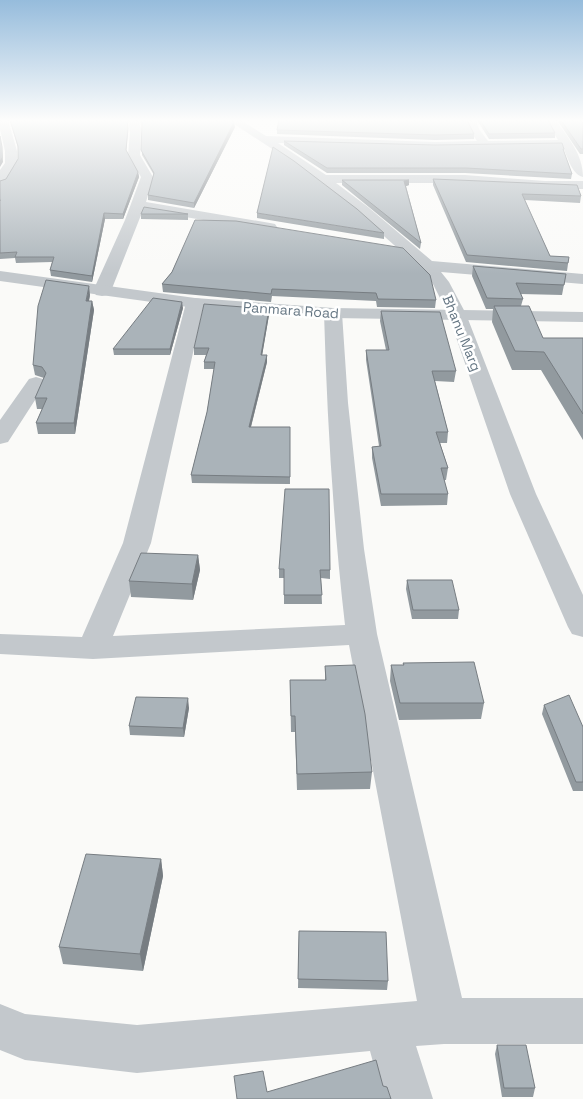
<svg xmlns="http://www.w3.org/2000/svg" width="583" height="1099" font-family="'Space Grotesk',sans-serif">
  <rect width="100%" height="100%" fill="#fafaf8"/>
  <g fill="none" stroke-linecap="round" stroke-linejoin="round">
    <!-- minor -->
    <path fill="#c3c8cc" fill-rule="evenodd" d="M 0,120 L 8,120 L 17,151 L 17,163 L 5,183 L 0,184 L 0,170 L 5,163 L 5,151 L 0,129 Z
      M 128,120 L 138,120 L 141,128 L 140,155 L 153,177 L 146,202 L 270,223 L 275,224 L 277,227 L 275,230 L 270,231 L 143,210 L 111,291 L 108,295 L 102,296 L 96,295 L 93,291 L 125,220 L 141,177 L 128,155 L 130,132 Z
      M 228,120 L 240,120 L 266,136 L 435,142 L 477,141 L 469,129 L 466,120 L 476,120 L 479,129 L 488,141 L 558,140 L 546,120 L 556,120 C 568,138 583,154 583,177 C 571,174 568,156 562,146 L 435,148 L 278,143 L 326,175 L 465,175 L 545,181 L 583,181 L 583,189 L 545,189 L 465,183 L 336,183 L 368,207 L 432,261 L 583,274 L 583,284 L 441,272 L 449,282 L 466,314 L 536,494 L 583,595 L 583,637 L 572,634 L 568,627 L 510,494 L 448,314 L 433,284 L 421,269 L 358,213 L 295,164 Z
      M 195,298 L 201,299 L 204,303 L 151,543 L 113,636 L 345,625 C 333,521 327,417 324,313 L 327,309 L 333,308 L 339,309 L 342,313 L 348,403 L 364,549 L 377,634 L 462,998 L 583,998 L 583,1044 L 444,1044 L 416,1046 L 433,1099 L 383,1099 L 370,1051 L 137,1073 L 25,1060 L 0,1050 L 0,1004 L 25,1014 L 137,1025 L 417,1001 L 349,645 L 93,659 L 0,654 L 0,634 L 82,637 L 123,543 L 186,303 L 189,299 Z
      M 36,377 L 43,379 L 46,383 L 8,442 L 0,444 L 0,420 L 29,379 Z"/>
    <!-- tertiary -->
    <path fill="#c3c8cc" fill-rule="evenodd" d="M 0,271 L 195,298 L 333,308 L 583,312 L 583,322 L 333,318 L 195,308 L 0,281 Z"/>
  </g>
  <!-- wall -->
  <path fill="#929a9f" d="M 10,120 L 127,120 L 128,132 L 126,151 L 138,172 L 139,177 L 123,219 L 105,219 L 92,282 L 51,276 L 50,270 L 52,262 L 16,263 L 15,258 L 0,259 L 0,181 L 6,179 L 18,159 L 18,148 Z
    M 140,120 L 231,120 L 235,127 L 194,208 L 148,200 L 148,195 L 154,175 L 142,155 L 142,126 Z
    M 477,120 L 548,120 L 555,133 L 555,138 L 489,139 Z
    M 557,120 L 583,120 L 583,154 L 580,154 Z
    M 277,130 L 474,134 L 474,139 L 435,140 L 277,134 Z
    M 284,141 L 564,149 L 564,152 L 572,174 L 571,179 L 465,173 L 327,173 L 284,145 Z
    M 433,179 L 581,196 L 580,203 L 525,200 L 550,256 L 569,257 L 567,271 L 466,262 L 433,185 Z
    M 342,180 L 409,185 L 406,186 L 421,243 L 420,249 L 342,185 Z
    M 257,213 L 384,233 L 384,239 L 257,218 Z
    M 141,214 L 188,214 L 188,220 L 141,219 Z
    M 195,220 L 436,300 L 435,308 L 377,307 L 376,301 L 272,296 L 271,302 L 163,292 L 162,284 L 172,272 Z
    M 473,266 L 566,274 L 562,295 L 521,294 L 523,299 L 521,306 L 543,338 L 583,338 L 583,440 L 541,370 L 512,370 L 492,322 L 493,309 L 486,309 L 472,276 Z
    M 90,295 L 89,301 L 92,301 L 94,310 L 75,434 L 38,434 L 36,423 L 42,409 L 37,409 L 35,398 L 44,378 L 35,375 L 33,365 Z
    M 183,308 L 170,355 L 114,355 L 113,349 Z
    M 269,309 L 269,315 L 262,355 L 267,355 L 267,362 L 251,427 L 290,427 L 290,484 L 192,483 L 191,475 L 207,412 L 214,369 L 204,369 L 204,362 L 206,355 L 194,355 L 194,348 Z
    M 381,311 L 456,371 L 454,382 L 435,381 L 448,432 L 447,443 L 440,443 L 448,468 L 446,480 L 444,480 L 448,494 L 447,505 L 381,506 L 372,458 L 372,447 L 379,446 L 366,360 L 366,350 L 386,350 L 380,321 Z
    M 198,555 L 200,570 L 193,600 L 131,597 L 129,581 Z
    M 279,569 L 330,570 L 330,579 L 321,578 L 322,604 L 284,604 L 284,578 L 279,578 Z
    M 407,580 L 459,610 L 458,619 L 412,619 L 406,589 Z
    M 403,663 L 484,703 L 481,719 L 399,720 L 390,681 L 391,665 L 403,665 Z
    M 325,666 L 372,772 L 370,789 L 297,790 L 295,732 L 291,732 L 290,680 L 325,680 Z
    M 544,705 L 583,727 L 583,791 L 573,791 L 542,714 Z
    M 189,708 L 184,737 L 130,735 L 129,726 Z
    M 161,859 L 163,876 L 143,971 L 63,964 L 59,947 Z
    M 299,931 L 388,981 L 387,990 L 298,988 Z
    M 497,1045 L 535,1088 L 533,1097 L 502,1097 L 495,1054 Z"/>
  <!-- shaded-wall -->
  <path fill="#777d82" d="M 234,122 L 235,127 L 194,208 L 194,203 Z
    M 2,147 L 3,162 L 0,167 L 0,161 Z
    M 138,172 L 139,177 L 123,219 L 123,214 Z
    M 409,180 L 409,185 L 404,187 L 404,181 Z
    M 104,213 L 105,219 L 92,282 L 92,276 Z
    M 89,286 L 90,295 L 87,310 L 86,301 Z
    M 92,301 L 94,310 L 75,434 L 74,423 Z
    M 182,302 L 183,308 L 170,355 L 170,349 Z
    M 269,309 L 269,315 L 261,362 L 261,355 Z
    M 267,355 L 267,362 L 249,434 L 249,427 Z
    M 198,555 L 200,570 L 193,600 L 192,584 Z
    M 188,698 L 189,708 L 184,737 L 183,728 Z
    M 161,859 L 163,876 L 143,971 L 140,954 Z"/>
  <!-- building -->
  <path fill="#aab3b9" stroke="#777d82" d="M 10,120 L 127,120 L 128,128 L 126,150 L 138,172 L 123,214 L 104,213 L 92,276 L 50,270 L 54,257 L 15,257 L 17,252 L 0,253 L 0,201 L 1,200 L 0,200 L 0,181 L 6,179 L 18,159 L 18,146 Z
    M 141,120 L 231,120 L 234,122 L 194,203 L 148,195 L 154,173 L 141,150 L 142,123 Z
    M 279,120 L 467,120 L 474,134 L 435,135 L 277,130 Z
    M 480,120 L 548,120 L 555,133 L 489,134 Z
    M 561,120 L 583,120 L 583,149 L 581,149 Z
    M 0,136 L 2,147 L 2,158 L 0,161 Z
    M 284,141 L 435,145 L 562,143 L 564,149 L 563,149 L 572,174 L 466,168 L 327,168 Z
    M 273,147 L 294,161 L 357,209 L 384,233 L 257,213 Z
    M 433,179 L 577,185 L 581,196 L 522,194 L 550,256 L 569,257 L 568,263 L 467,255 Z
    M 342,180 L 409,180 L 404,181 L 421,243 Z
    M 144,207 L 188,214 L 141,214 Z
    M 195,220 L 236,221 L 403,248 L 430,275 L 436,300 L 378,299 L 376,293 L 272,289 L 271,294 L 162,284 L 172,272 Z
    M 473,266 L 566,274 L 564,285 L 516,283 L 523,299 L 487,298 Z
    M 46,280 L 89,286 L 86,301 L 92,301 L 74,423 L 36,423 L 47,398 L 35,398 L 46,373 L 42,367 L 33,365 L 38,306 Z
    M 153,298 L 182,302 L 170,349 L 113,349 Z
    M 204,304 L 269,309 L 261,355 L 267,355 L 249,427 L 290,427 L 290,477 L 191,475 L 207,412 L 215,362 L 204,362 L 209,348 L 194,348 Z
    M 494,306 L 529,306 L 543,338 L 583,338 L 583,414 L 544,352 L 515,351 Z
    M 381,311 L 440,312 L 456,371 L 432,371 L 448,432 L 436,432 L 448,468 L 441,468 L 448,494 L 381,494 L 372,447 L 381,446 L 366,350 L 389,350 Z
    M 285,489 L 329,489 L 330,570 L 320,570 L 322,595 L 284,595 L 284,569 L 279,569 Z
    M 141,553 L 198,555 L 192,584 L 129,581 Z
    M 407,580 L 452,580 L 459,610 L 413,610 Z
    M 474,662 L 484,703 L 400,703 L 391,665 L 404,665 L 403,663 Z
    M 355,665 L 365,714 L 372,772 L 297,774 L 295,716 L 291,716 L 290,680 L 326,680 L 325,666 Z
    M 569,695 L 583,727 L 583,782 L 576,782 L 544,705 Z
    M 136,697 L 188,698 L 183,728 L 129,726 Z
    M 86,854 L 161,859 L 140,954 L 59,947 Z
    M 299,931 L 386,932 L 388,981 L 298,979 Z
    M 497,1045 L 526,1045 L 535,1088 L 504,1088 Z
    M 376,1060 L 383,1086 L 387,1087 L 391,1099 L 237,1099 L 234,1076 L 263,1071 L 267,1092 Z"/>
  <!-- sky -->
  <linearGradient id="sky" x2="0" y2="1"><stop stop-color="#96bcdc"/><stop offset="0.44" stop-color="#fdfdfc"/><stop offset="1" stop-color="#fdfdfc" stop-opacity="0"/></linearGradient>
  <rect width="583" height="274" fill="url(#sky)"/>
  <g text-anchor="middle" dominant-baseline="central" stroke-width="5" stroke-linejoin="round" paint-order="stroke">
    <!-- far-street labels -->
    <g font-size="14" fill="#657683" stroke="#fff">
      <text transform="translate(291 310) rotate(4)">Panmara Road</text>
      <text transform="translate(462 333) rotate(68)">Bhanu Marg</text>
    </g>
  </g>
</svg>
